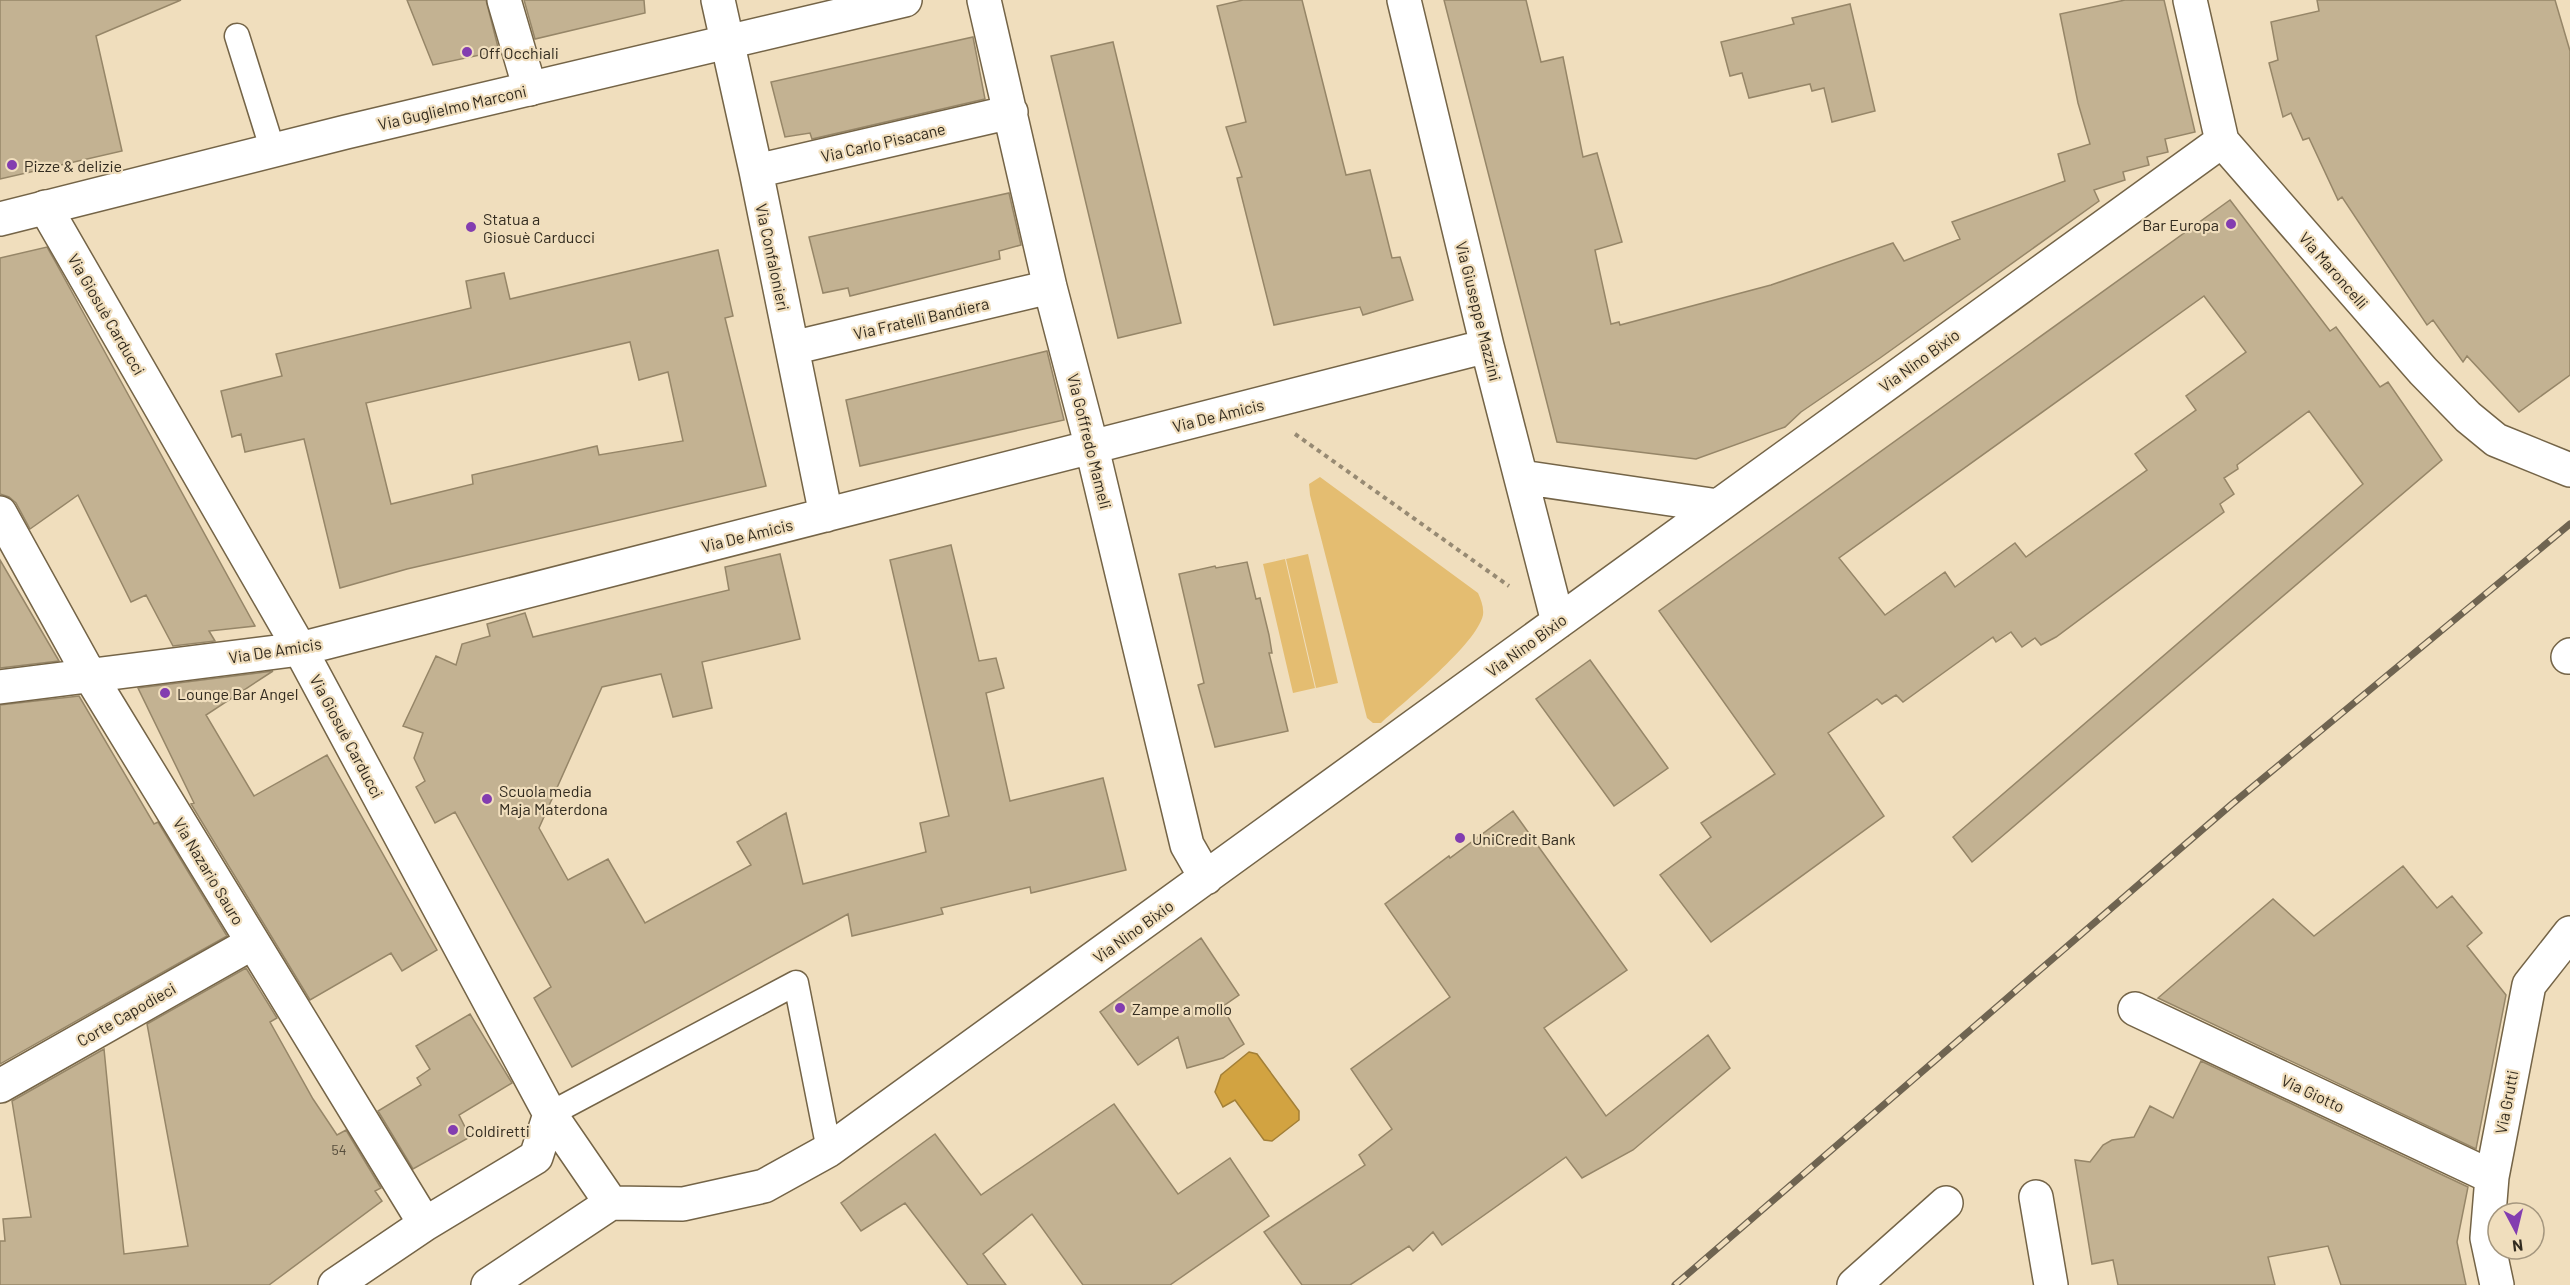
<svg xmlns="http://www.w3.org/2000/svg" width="2570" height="1285" font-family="Barlow,sans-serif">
  <rect width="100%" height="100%" fill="#f0debd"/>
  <!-- green -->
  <path fill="#e4bd71" d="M 1320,477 L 1478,593 C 1481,600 1484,607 1483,615 C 1476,645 1406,700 1381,723 L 1373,723 L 1367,718 L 1310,495 L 1309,484 Z
    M 1308,554 L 1338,683 L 1316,688 L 1286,559 Z
    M 1285,559 L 1315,688 L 1293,693 L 1263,564 Z"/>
  <!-- water -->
  <path fill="#d2a341" stroke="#a27f37" stroke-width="1.5" d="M 1249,1052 L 1257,1054 L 1299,1111 L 1299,1120 L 1272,1141 L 1264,1140 L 1235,1100 L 1223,1107 L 1215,1092 L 1221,1075 Z"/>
  <!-- building -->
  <path fill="#c3b292" stroke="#968668" stroke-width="1.5" fill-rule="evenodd" d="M 0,0 L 181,0 L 96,36 L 122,151 L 0,179 Z
    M 407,0 L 486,0 L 499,51 L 433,65 Z
    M 524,0 L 644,0 L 645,13 L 535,39 Z
    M 1243,0 L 1302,0 L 1346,175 L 1370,170 L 1392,258 L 1400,257 L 1413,300 L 1363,315 L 1360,307 L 1274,325 L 1237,178 L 1242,177 L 1226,127 L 1246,122 L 1217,6 Z
    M 1444,0 L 1526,0 L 1541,62 L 1563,57 L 1583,157 L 1597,153 L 1622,242 L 1595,250 L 1611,324 L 1619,322 L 1620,325 L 1771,285 L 1893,243 L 1904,261 L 1960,239 L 1952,222 L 2065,181 L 2058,154 L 2090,144 L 2078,103 L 2060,14 L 2125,0 L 2164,0 L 2195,132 L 2165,139 L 2168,152 L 2147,157 L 2149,165 L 2123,172 L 2125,180 L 2094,190 L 2099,201 L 1880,358 L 1801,412 L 1785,427 L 1696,459 L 1557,442 Z
    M 2317,0 L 2555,0 L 2570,51 L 2570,375 L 2519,412 L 2467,356 L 2463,362 L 2433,320 L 2427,325 L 2342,197 L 2338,200 L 2309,138 L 2303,140 L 2291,113 L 2283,117 L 2269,63 L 2278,60 L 2271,22 L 2319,11 Z
    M 1850,4 L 1875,111 L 1832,122 L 1824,88 L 1812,91 L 1810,84 L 1749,98 L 1742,73 L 1730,76 L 1721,42 L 1794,24 L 1792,18 Z
    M 973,37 L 985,99 L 812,139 L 810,133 L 785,137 L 771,82 Z
    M 1113,42 L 1181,323 L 1118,338 L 1051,56 Z
    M 1009,193 L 1021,245 L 999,251 L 1000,259 L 850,296 L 848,288 L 823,293 L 809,237 Z
    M 2230,200 L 2330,331 L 2336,327 L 2380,387 L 2388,382 L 2442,460 L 1972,862 L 1953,837 L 2363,484 L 2309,411 L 2237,465 L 2238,469 L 2224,478 L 2234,494 L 2220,504 L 2224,512 L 2056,637 L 2041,645 L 2035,638 L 2022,647 L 2011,632 L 1996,642 L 1993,637 L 1903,702 L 1896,695 L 1882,704 L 1877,699 L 1828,733 L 1884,816 L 1711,942 L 1660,875 L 1711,837 L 1701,823 L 1775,774 L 1659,611 ZM 2204,296 L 2246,352 L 2186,396 L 2196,410 L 2135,454 L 2147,470 L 2026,557 L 2015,543 L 1955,587 L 1945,572 L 1885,615 L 1839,558 Z
    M 47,247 L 56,263 L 255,626 L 209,631 L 215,641 L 173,646 L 146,595 L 131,602 L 78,495 L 30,529 L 16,503 L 9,497 L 0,494 L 0,258 Z
    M 718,250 L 733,316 L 725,318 L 766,486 L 407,569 L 340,588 L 304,439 L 245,452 L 241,434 L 232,437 L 221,391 L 282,376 L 276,354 L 471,308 L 466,281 L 504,273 L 510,299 ZM 630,342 L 639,380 L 668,372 L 683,441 L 599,455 L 597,446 L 472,475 L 473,484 L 391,504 L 366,403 Z
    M 1047,351 L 1064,420 L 860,466 L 846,400 Z
    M 951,545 L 979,661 L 996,658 L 1004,688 L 986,693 L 1010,801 L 1103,778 L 1126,870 L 1031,893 L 1030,887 L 941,908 L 943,914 L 852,936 L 848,914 L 572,1067 L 534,998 L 551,987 L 455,812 L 435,823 L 416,787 L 425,781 L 414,758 L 423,733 L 403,726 L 436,656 L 456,665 L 462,644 L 490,636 L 487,624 L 525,613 L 533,637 L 729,590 L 725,567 L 780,554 L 800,639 L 702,662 L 712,708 L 673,717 L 661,674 L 602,687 L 539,828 L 568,880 L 608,859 L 645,923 L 751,865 L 737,842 L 786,813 L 803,884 L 926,852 L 920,823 L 949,816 L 890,560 Z
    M 0,560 L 38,625 L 59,661 L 0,668 Z
    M 1247,562 L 1256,599 L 1260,598 L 1269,635 L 1272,653 L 1269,653 L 1288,731 L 1215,747 L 1198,685 L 1204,683 L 1179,574 L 1215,566 L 1216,568 Z
    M 1590,660 L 1668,768 L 1614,806 L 1536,699 Z
    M 273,671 L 206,715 L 254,796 L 327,755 L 437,950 L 402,971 L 391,953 L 310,1000 L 191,804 L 194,803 L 138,688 Z
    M 79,696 L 154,824 L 158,822 L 227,936 L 0,1064 L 0,705 Z
    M 1513,811 L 1627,970 L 1544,1028 L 1606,1116 L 1708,1035 L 1730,1068 L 1633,1150 L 1582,1178 L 1566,1157 L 1442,1245 L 1433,1232 L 1413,1251 L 1409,1246 L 1350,1285 L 1302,1285 L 1264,1232 L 1365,1165 L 1359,1155 L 1392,1129 L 1351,1069 L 1450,997 L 1385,904 L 1449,856 L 1450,858 Z
    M 2403,866 L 2437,908 L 2452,896 L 2482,933 L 2467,946 L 2506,995 L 2476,1149 L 2158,998 L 2273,899 L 2314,936 Z
    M 1201,938 L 1239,995 L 1222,1007 L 1244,1044 L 1223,1058 L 1187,1068 L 1178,1037 L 1138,1065 L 1100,1012 Z
    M 246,968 L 277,1018 L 270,1022 L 313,1099 L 337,1135 L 346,1130 L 381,1188 L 375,1191 L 382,1201 L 269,1285 L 0,1285 L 0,1241 L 5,1241 L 3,1219 L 31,1217 L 12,1101 L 104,1049 L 124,1254 L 188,1246 L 147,1024 Z
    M 470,1014 L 512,1083 L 459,1115 L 470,1137 L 413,1169 L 378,1111 L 421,1085 L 417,1078 L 430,1069 L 416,1046 Z
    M 2201,1061 L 2468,1187 L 2457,1242 L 2466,1285 L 2341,1285 L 2328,1246 L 2268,1257 L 2275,1285 L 2118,1285 L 2113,1260 L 2092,1264 L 2075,1160 L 2090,1162 L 2103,1145 L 2112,1140 L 2134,1137 L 2150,1106 L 2173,1118 Z
    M 1114,1104 L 1178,1194 L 1230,1158 L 1269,1216 L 1170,1285 L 1083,1285 L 1032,1214 L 983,1254 L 1006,1285 L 968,1285 L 905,1203 L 861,1231 L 841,1203 L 935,1134 L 981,1195 Z"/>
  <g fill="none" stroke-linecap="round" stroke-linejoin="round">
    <!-- service casing -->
    <g stroke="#746447" stroke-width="27">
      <path id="service" d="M 237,36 L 273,151
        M 550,1114 L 796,983 L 829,1150"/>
    </g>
    <!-- minor casing -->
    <g stroke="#746447" stroke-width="36">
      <path id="minor" d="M 504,0 L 530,89
        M 718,0 L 756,171 L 826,515
        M 984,0 L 1050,287 L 1092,448 L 1187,845 L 1206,878
        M 1404,0 L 1487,346 L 1558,622
        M 2190,0 L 2222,141 L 2423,371 L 2468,417 L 2496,440 L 2570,470
        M 756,171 L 1011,112
        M 45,207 L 300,649 L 550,1114 L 611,1203
        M 792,348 L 1050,287
        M 1521,477 L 1718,506
        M 0,513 L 89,674 L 425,1224
        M 2568,657 L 2570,655
        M 0,687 L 300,649 L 1487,346
        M 2135,1009 L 2492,1177
        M 0,1086 L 252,943
        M 2036,1197 L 2051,1285
        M 335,1285 L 425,1224 L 536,1157 L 550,1114
        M 488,1285 L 611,1203 L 683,1204 L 764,1186 L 829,1150 L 2222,141
        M 1854,1285 L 1946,1203
        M 2497,1285 L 2487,1238 L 2492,1177 L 2529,985 L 2570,933"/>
    </g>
    <!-- secondary casing -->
    <g stroke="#746447" stroke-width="36">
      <path id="secondary" d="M 0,219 L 346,132 L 905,0"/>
    </g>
    <!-- path -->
    <path stroke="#978a73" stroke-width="4" stroke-dasharray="4.5 4.5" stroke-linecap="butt" d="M 1295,434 L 1509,586"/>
    <!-- service -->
    <use href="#service" stroke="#fff" stroke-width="24"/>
    <!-- minor -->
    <use href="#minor" stroke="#fff" stroke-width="33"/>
    <!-- secondary -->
    <use href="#secondary" stroke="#fff" stroke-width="33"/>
    <!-- rail casing -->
    <g stroke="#6f6451" stroke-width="7">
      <path id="rail" d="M 1675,1285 L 2232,804 L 2570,524"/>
    </g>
    <!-- rail -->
    <use href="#rail" stroke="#f0debd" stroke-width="4.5" stroke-dasharray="14" stroke-linecap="butt"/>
  </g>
  <!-- markers -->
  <g fill="#833db0" stroke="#f0debd" stroke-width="2">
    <circle cx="467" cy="52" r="6"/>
    <circle cx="12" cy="165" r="6"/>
    <circle cx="2231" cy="224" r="6"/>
    <circle cx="471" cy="227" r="6"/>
    <circle cx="165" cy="693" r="6"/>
    <circle cx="487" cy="799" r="6"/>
    <circle cx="1460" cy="838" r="6"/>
    <circle cx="1120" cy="1008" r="6"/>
    <circle cx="453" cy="1130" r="6"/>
  </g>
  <g text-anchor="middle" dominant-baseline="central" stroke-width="4.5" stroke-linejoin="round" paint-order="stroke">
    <!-- number labels -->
    <g font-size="14" fill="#564d3c">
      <text x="339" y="1149">54</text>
    </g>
    <!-- poi labels -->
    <g font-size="16" fill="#322b1f" stroke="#f0debd" text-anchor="start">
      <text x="479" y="52">Off Occhiali</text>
      <text x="24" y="165">Pizze &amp; delizie</text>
      <text x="483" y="218">Statua a<tspan x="483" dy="18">Giosuè Carducci</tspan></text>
      <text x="2219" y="224" text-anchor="end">Bar Europa</text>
      <text x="177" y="693">Lounge Bar Angel</text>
      <text x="499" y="790">Scuola media<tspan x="499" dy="18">Maja Materdona</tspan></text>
      <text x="1472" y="838">UniCredit Bank</text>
      <text x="1132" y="1008">Zampe a mollo</text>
      <text x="465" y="1130">Coldiretti</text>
    </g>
    <!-- street labels -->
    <g font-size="16" fill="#322b1f" stroke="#f0debd">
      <text transform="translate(452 107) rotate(-13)">Via Guglielmo Marconi</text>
      <text transform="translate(883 142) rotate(-13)">Via Carlo Pisacane</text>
      <text transform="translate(773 257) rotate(78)">Via Confalonieri</text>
      <text transform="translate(2334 270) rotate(49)">Via Maroncelli</text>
      <text transform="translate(1479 311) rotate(76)">Via Giuseppe Mazzini</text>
      <text transform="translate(107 314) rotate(60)">Via Giosuè Carducci</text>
      <text transform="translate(921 318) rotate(-13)">Via Fratelli Bandiera</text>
      <text transform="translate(1919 360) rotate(-36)">Via Nino Bixio</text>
      <text transform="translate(1218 415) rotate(-14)">Via De Amicis</text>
      <text transform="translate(1090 441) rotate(76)">Via Goffredo Mameli</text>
      <text transform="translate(747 535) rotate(-14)">Via De Amicis</text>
      <text transform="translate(1526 645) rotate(-36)">Via Nino Bixio</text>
      <text transform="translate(275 650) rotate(-9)">Via De Amicis</text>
      <text transform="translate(347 736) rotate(62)">Via Giosuè Carducci</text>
      <text transform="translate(209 871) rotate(59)">Via Nazario Sauro</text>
      <text transform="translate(1133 931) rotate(-36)">Via Nino Bixio</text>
      <text transform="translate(126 1014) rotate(-30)">Corte Capodieci</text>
      <text transform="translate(2313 1093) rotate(25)">Via Giotto</text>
      <text transform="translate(2506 1102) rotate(-79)">Via Grutti</text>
    </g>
  </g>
  <!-- north arrow -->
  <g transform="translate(2516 1231) rotate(173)"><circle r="28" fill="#f0debd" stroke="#a4967e" stroke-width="1.5"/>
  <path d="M0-4.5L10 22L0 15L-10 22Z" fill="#833db0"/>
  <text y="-9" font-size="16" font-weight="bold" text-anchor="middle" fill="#322b1f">N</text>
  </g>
</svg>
